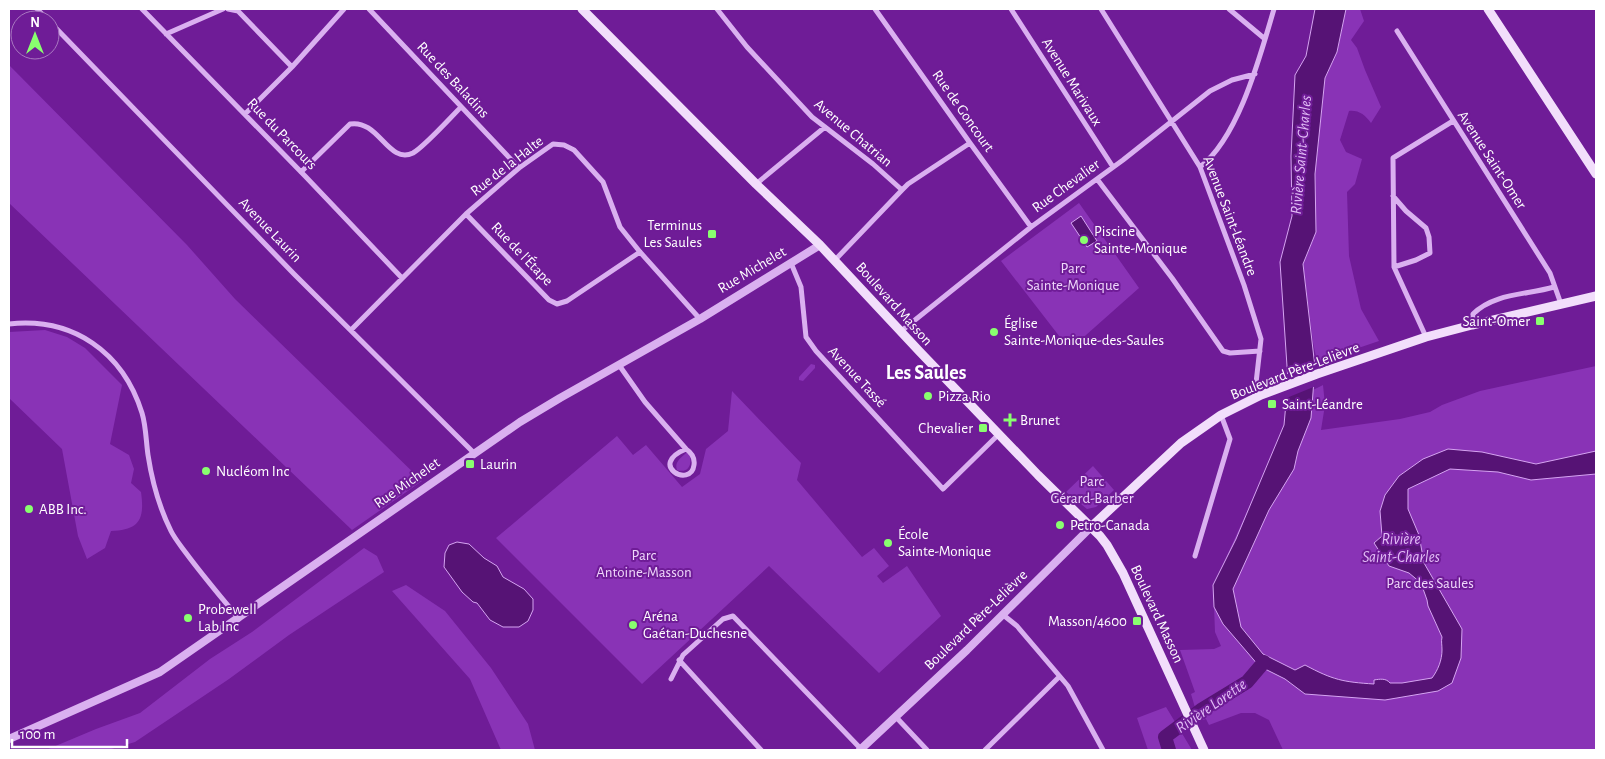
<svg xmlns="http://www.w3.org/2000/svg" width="1605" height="759" font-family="'Alegreya Sans',sans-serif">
  <rect width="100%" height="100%" fill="#6f1c97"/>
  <!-- green -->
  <path fill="#8933b6" d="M 1346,9 L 1360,9 L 1364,21 L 1351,40 L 1357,48 L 1365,70 L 1381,107 L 1371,123 C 1365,115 1359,110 1349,111 L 1340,140 L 1346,152 L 1362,159 L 1355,184 L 1347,192 L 1349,256 L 1361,309 L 1379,341 L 1317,362 L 1313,342 L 1303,264 L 1316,232 L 1315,174 L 1325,78 L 1337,52 Z
    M 9,65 L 187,245 L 235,299 L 422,481 L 352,530 L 9,203 Z
    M 1079,203 L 1139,288 L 1077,343 L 1068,344 L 1063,341 L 1001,261 Z
    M 45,330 L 67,337 L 85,348 L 122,385 L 110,444 L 129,455 L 134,469 L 131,483 L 141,492 C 145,520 139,530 111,531 L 105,548 L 87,559 L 78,536 L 62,449 L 9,398 L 9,332 Z
    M 811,364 L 815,365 L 815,368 L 803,381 L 799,380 L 799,377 Z
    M 1596,366 L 1596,750 L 1283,750 L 1269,720 L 1255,713 L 1241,713 L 1209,725 L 1206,719 L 1199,721 L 1191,694 L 1195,692 L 1180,650 L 1214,649 L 1221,646 L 1215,632 L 1214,607 L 1218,614 L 1215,582 L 1282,435 L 1313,390 L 1323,385 L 1325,405 L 1321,430 L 1400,419 L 1430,412 L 1442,405 L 1480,391 Z
    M 732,391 L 801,463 L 797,480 L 862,557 L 874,548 L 889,566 L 877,576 L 883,583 L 907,566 L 941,616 L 879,673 L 769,566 L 642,684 L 496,538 L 617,436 L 633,455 L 646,445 L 682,487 L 700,474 L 706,449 L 728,431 Z
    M 686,453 L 689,453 C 693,463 689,474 677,470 C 674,462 681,458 686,453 Z
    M 1093,466 L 1114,490 L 1096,507 L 1087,509 L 1066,492 Z
    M 364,548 L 377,556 L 384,572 L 289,635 L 229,679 L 135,742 L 108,750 L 46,750 L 96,729 L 140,713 L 210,659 L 252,632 Z
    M 406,585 L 445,611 L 491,668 L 528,724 L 535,750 L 501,750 L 470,679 L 392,591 Z
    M 1166,707 L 1192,750 L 1148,750 L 1137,718 Z"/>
  <!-- water -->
  <path fill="#561375" stroke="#d6a4f2" d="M 1315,9 L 1346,9 L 1337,52 L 1325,78 L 1315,174 L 1316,232 L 1303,264 L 1315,367 L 1311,418 L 1298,451 L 1294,469 L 1269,510 L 1233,589 L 1241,627 L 1263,654 L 1295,670 L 1305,665 C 1333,680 1343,682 1374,684 L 1374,680 C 1380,679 1386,678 1390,683 L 1402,683 L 1432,678 C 1438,670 1442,660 1442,650 C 1442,644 1441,642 1442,637 L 1428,606 L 1427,600 L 1421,583 L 1409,573 L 1389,566 L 1374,543 L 1382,536 L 1380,511 L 1385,495 L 1399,476 L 1423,459 L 1448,449 L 1482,452 L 1536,464 L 1596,451 L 1596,474 L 1531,480 L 1498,472 L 1450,469 L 1408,489 L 1408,509 L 1419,535 L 1424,563 L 1462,629 L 1461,658 L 1452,683 L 1438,691 L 1385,700 L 1305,694 L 1285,679 L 1259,666 L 1223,624 L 1214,607 L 1213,585 L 1236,539 L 1284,425 L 1288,381 L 1280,262 L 1292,216 L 1291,156 L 1295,75 L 1306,56 Z
    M 1081,216 L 1097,241 L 1087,247 L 1071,223 Z
    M 457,542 L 469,544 L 484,558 L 497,566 L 503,577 L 524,589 L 533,599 L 533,610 L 528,621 L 519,627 L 503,627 L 490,620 L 477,603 L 473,602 L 462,592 L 444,567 L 445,553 L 449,545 Z"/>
  <!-- pier -->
  <path fill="#6f1c97" d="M 1317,362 L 1316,386 L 1284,399 L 1285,375 Z"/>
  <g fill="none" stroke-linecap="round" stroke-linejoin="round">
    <!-- river -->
    <path stroke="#561375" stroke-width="14" d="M 1169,750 L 1165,737 L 1201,710 L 1247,682 L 1264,662"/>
    <!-- minor -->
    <path stroke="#dab0f0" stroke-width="5" d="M 37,9 L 48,20
      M 142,9 L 305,176 L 402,278
      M 228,9 L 238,11 L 292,67
      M 369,9 L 519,168
      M 717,9 L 747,47 L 812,117 L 873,164 L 902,190 L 908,184 L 970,143
      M 875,9 L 970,143 L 1031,227
      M 1011,9 L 1113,167
      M 1101,9 L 1200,167 L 1244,285 L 1261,339 L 1256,383 L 1261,395
      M 1229,9 L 1265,39
      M 50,22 L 294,274 L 474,453
      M 1397,31 L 1550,273 L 1561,304
      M 166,34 L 223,9
      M 245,114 L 292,67 L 344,9
      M 1200,167 C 1239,137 1260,56 1274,9
      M 301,172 L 350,124 C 379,119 388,165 413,153 C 425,146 450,118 461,107
      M 1097,179 L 1172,278 L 1223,351 L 1230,353 L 1260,351
      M 756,184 L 825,127
      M 1393,196 L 1406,211 L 1426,228 L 1429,237 L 1430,253 L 1416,260 L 1394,267
      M 466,214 L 549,300 L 557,304 L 567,301 L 640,252
      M 835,260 L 902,190
      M 791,263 L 801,287 L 806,337 L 816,351 L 943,489 L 999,434
      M 9,324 C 73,317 123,352 142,413 C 146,426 146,441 148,455 C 152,481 159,507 171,531 C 175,539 181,546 186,553 C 203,576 221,597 239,619
      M 1472,325 L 1473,314 C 1494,293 1527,295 1554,287
      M 351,330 L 466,214 L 519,168 L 553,144 L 564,145 L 574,150 L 603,182 L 620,227 L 640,252 L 700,319
      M 900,332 L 1031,227 L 1123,160 L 1210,91 L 1232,80 L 1255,74
      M 1426,337 L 1394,267 L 1393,158 L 1453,121
      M 619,365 L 645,402 L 686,449
      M 686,449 C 692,453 695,458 694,465 C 691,489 647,465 686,449 Z
      M 1195,556 L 1230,439 L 1221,415
      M 1002,614 L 1017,626 L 1068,686 L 1103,750
      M 679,660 L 761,750
      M 671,679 L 683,655 L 723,619 L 733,616 L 861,749
      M 895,716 L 927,750
      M 985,750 L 1059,677"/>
    <!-- tertiary -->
    <path stroke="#dab0f0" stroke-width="8" d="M 9,739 L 160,672 L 520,422 L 560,398 L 700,319 L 820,245
      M 860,750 L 967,650 L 1091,527"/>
    <!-- secondary -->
    <path stroke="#f2defb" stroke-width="9" d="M 582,9 L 756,184 L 820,245 L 920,352 L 1038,475 L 1100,536 L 1107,545 L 1123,573 L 1204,750
      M 1488,9 L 1596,174
      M 1091,527 L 1181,443 L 1221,415 L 1261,395 L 1317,374 L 1426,337 L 1472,325 L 1596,296"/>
  </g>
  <!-- markers -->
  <g fill="#89ff6f" stroke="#6f1c97" stroke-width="2">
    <rect x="707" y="229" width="10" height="10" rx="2.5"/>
    <circle cx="1084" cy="240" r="5"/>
    <rect x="1535" y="316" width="10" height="10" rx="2.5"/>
    <circle cx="994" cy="332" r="5"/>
    <circle cx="928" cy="396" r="5"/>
    <rect x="1267" y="399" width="10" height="10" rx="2.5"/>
    <path d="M1007.5 412.5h5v5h5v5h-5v5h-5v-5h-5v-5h5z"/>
    <rect x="978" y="423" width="10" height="10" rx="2.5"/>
    <rect x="465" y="459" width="10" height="10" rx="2.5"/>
    <circle cx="206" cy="471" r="5"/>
    <circle cx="29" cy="509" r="5"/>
    <circle cx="1060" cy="525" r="5"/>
    <circle cx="888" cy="543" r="5"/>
    <circle cx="188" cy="618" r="5"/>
    <rect x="1132" y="616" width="10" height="10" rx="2.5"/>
    <circle cx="633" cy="625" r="5"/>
  </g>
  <g text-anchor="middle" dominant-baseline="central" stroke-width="4" stroke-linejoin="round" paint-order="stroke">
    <!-- street labels -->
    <g font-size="15" fill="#fff" stroke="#6f1c97">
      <text transform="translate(453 80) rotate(47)">Rue des Baladins</text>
      <text transform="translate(1072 82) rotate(58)">Avenue Marivaux</text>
      <text transform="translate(963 111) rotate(55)">Rue de Goncourt</text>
      <text transform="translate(853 133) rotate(40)">Avenue Chatrian</text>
      <text transform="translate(282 134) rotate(46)">Rue du Parcours</text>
      <text transform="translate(1492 160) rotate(57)">Avenue Saint-Omer</text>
      <text transform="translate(507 166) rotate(-38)">Rue de la Halte</text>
      <text transform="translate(1066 186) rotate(-36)">Rue Chevalier</text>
      <text transform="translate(1230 216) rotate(69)">Avenue Saint-Léandre</text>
      <text transform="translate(270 230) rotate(46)">Avenue Laurin</text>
      <text transform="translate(522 254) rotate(46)">Rue de l'Étape</text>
      <text transform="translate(752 270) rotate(-31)">Rue Michelet</text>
      <text transform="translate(894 304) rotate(48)">Boulevard Masson</text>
      <text transform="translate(1295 371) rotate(-21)">Boulevard Père-Lelièvre</text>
      <text transform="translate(857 377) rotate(47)">Avenue Tassé</text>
      <text transform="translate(407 483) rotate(-35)">Rue Michelet</text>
      <text transform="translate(1157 614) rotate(65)">Boulevard Masson</text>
      <text transform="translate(976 620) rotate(-44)">Boulevard Père-Lelièvre</text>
    </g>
    <!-- poi labels -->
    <g font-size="15" fill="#fff" stroke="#6f1c97" text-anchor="start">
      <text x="702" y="225" text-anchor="end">Terminus<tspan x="702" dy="17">Les Saules</tspan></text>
      <text x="1094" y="231">Piscine<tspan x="1094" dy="17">Sainte-Monique</tspan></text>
      <text x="1530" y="321" text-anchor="end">Saint-Omer</text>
      <text x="1004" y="323">Église<tspan x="1004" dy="17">Sainte-Monique-des-Saules</tspan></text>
      <text x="938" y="396">Pizza Rio</text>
      <text x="1282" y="404">Saint-Léandre</text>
      <text x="1020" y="420">Brunet</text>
      <text x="973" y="428" text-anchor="end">Chevalier</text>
      <text x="480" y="464">Laurin</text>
      <text x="216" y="471">Nucléom Inc</text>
      <text x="39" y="509">ABB Inc.</text>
      <text x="1070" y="525">Petro-Canada</text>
      <text x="898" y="534">École<tspan x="898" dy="17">Sainte-Monique</tspan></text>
      <text x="198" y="609">Probewell<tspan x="198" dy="17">Lab Inc</tspan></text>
      <text x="643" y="616">Aréna<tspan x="643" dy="17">Gaétan-Duchesne</tspan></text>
      <text x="1127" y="621" text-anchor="end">Masson/4600</text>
    </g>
    <!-- park labels -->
    <g font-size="15" fill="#efd7fb" stroke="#6f1c97">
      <text x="1073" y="268">Parc<tspan x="1073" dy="17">Sainte-Monique</tspan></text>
      <text x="1092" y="481">Parc<tspan x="1092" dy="17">Gérard-Barber</tspan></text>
      <text x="644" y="555">Parc<tspan x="644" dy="17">Antoine-Masson</tspan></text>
      <text x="1430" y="583">Parc des Saules</text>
    </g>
    <!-- water labels -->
    <g font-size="16" font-style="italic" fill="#e2bdf6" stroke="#6f1c97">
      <text transform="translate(1301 155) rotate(-85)">Rivière Saint-Charles</text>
      <text x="1401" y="539">Rivière<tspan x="1401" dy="18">Saint-Charles</tspan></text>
      <text transform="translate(1211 706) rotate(-35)">Rivière Lorette</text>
    </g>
    <!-- district labels -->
    <g font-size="20" font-weight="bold" fill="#fff" stroke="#6f1c97">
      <text x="926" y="373">Les Saules</text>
    </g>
  </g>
  <!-- border -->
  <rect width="1605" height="759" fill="none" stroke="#ffffff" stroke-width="20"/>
  <!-- north arrow -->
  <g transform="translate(35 35)"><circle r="24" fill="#6f1c97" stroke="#a977c1"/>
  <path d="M0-4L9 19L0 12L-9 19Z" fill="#89ff6f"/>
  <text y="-8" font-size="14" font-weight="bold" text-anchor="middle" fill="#ffffff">N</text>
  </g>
  <!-- scale -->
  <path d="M12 739v8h115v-8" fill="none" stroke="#ffffff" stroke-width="2.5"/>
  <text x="20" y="739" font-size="15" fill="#ffffff" stroke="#6f1c97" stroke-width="4" paint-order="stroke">100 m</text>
</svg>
